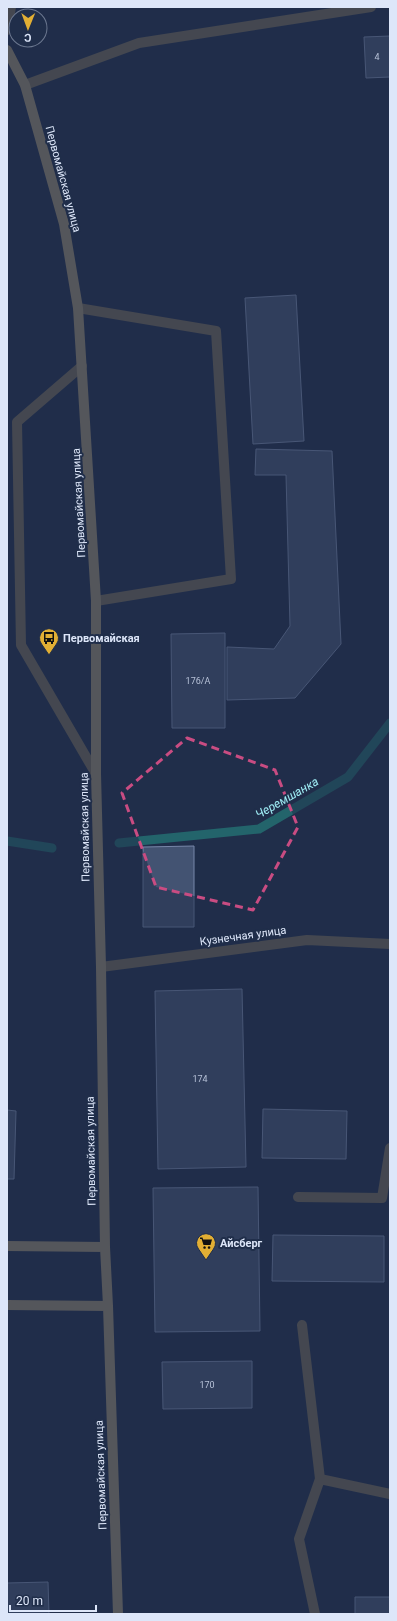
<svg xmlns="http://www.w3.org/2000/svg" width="397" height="1621" font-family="Roboto,sans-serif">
  <rect width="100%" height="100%" fill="#202e4a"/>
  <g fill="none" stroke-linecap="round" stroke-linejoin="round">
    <!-- stream -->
    <path stroke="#23646b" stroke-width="9" d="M 7,841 L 52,848
      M 119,843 L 259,829 L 348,777 L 390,723"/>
  </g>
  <!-- building -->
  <path fill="#435372" stroke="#7787a9" d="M 390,36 L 390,77 L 366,78 L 364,37 Z
    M 296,295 L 304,441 L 253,444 L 245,298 Z
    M 256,449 L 332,451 L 341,644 L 295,698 L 227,700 L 227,647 L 274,649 L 290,626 L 286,475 L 255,475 Z
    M 225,633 L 225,728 L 172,728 L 171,634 Z
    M 194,846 L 194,927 L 143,927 L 143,847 Z
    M 242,989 L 246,1167 L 158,1169 L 155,991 Z
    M 263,1109 L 347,1111 L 346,1159 L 262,1158 Z
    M 7,1110 L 16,1111 L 14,1179 L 7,1179 Z
    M 258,1187 L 260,1331 L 155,1332 L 153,1188 Z
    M 273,1235 L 384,1236 L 384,1282 L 272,1281 Z
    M 252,1361 L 252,1408 L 163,1409 L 162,1362 Z
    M 48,1582 L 49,1614 L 7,1614 L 7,1583 Z
    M 355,1597 L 390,1597 L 390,1614 L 355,1614 Z"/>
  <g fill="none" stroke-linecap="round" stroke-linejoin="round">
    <!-- lane -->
    <path stroke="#6f6758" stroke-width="10" d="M 78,308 L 216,331 L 231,579 L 96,601
      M 82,366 L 17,422 L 21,645 L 96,774
      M 298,1197 L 382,1198 L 390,1148
      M 302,1325 L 320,1479 L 299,1539 L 315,1614
      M 320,1479 L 390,1494"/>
    <!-- street -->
    <path stroke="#6f6758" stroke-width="10" d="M 7,30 L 11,7
      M 25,85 L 139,43 L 371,7
      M 101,967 L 307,940 L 390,944"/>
    <!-- secondary -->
    <path stroke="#93876f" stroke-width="10" d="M 7,50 L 25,85 L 64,224 L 78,308 L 96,601 L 96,774 L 101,967 L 105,1247 L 108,1306 L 118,1614
      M 7,1246 L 105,1247
      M 7,1305 L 108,1306"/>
  </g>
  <!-- marked area -->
  <path d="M0 0H397V1621H0ZM 187,738 L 275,770 L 298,827 L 253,910 L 156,887 L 122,793 Z" fill="#202e4a" fill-opacity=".55" fill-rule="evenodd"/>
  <path fill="none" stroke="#c94c82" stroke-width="3" stroke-dasharray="8 5" stroke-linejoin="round" d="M 187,738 L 275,770 L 298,827 L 253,910 L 156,887 L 122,793 Z"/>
  <!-- icons -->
  <defs>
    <g id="bus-pin" transform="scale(1)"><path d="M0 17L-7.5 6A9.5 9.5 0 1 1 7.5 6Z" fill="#e2af34" stroke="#202e4a"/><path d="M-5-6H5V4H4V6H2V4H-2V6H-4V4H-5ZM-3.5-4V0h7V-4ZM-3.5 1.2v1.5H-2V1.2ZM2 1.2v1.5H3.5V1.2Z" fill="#111"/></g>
    <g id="supermarket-pin" transform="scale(1)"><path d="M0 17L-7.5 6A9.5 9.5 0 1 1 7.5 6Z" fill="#e2af34" stroke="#202e4a"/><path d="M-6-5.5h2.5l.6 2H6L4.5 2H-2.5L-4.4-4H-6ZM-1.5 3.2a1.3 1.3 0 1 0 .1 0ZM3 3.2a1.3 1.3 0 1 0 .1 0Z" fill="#111"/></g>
  </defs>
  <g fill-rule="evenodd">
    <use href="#bus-pin" x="49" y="638"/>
    <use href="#supermarket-pin" x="206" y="1243"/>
  </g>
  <g text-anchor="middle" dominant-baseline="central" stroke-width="4" stroke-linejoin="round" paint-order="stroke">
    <!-- number labels -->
    <g font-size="9" fill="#b6c1d7">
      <text x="377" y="57">4</text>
      <text x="198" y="681">176/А</text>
      <text x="200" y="1079">174</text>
      <text x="207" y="1385">170</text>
    </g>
    <!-- street labels -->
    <g font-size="11" fill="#dde6f9" stroke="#202e4a">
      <text transform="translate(63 179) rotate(75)">Первомайская улица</text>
      <text transform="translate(79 503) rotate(-93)">Первомайская улица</text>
      <text transform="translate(85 827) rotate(-91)">Первомайская улица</text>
      <text transform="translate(243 936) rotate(-8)">Кузнечная улица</text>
      <text transform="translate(91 1151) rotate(-91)">Первомайская улица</text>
      <text transform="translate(101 1475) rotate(-92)">Первомайская улица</text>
    </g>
    <!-- poi labels -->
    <g font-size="11" font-weight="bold" fill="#dde6f9" stroke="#202e4a" text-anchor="start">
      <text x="63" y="638">Первомайская</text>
      <text x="220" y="1243">Айсберг</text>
    </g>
    <!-- water labels -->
    <g font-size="12" font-style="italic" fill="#a0eef6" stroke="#202e4a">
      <text transform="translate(287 798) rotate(-30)">Черемшанка</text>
    </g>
  </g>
  <!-- border -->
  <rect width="397" height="1621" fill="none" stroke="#dde6f9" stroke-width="16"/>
  <!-- north arrow -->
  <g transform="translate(28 28) rotate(181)"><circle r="19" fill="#202e4a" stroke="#6c7890"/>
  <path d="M0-3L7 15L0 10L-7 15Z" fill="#e2af34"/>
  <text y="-6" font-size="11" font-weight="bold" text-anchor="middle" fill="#dde6f9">С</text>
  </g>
  <!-- scale -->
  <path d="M10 1605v6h86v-6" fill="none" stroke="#dde6f9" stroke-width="2"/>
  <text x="16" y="1605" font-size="12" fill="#dde6f9" stroke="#202e4a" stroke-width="3" paint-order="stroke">20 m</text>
</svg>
